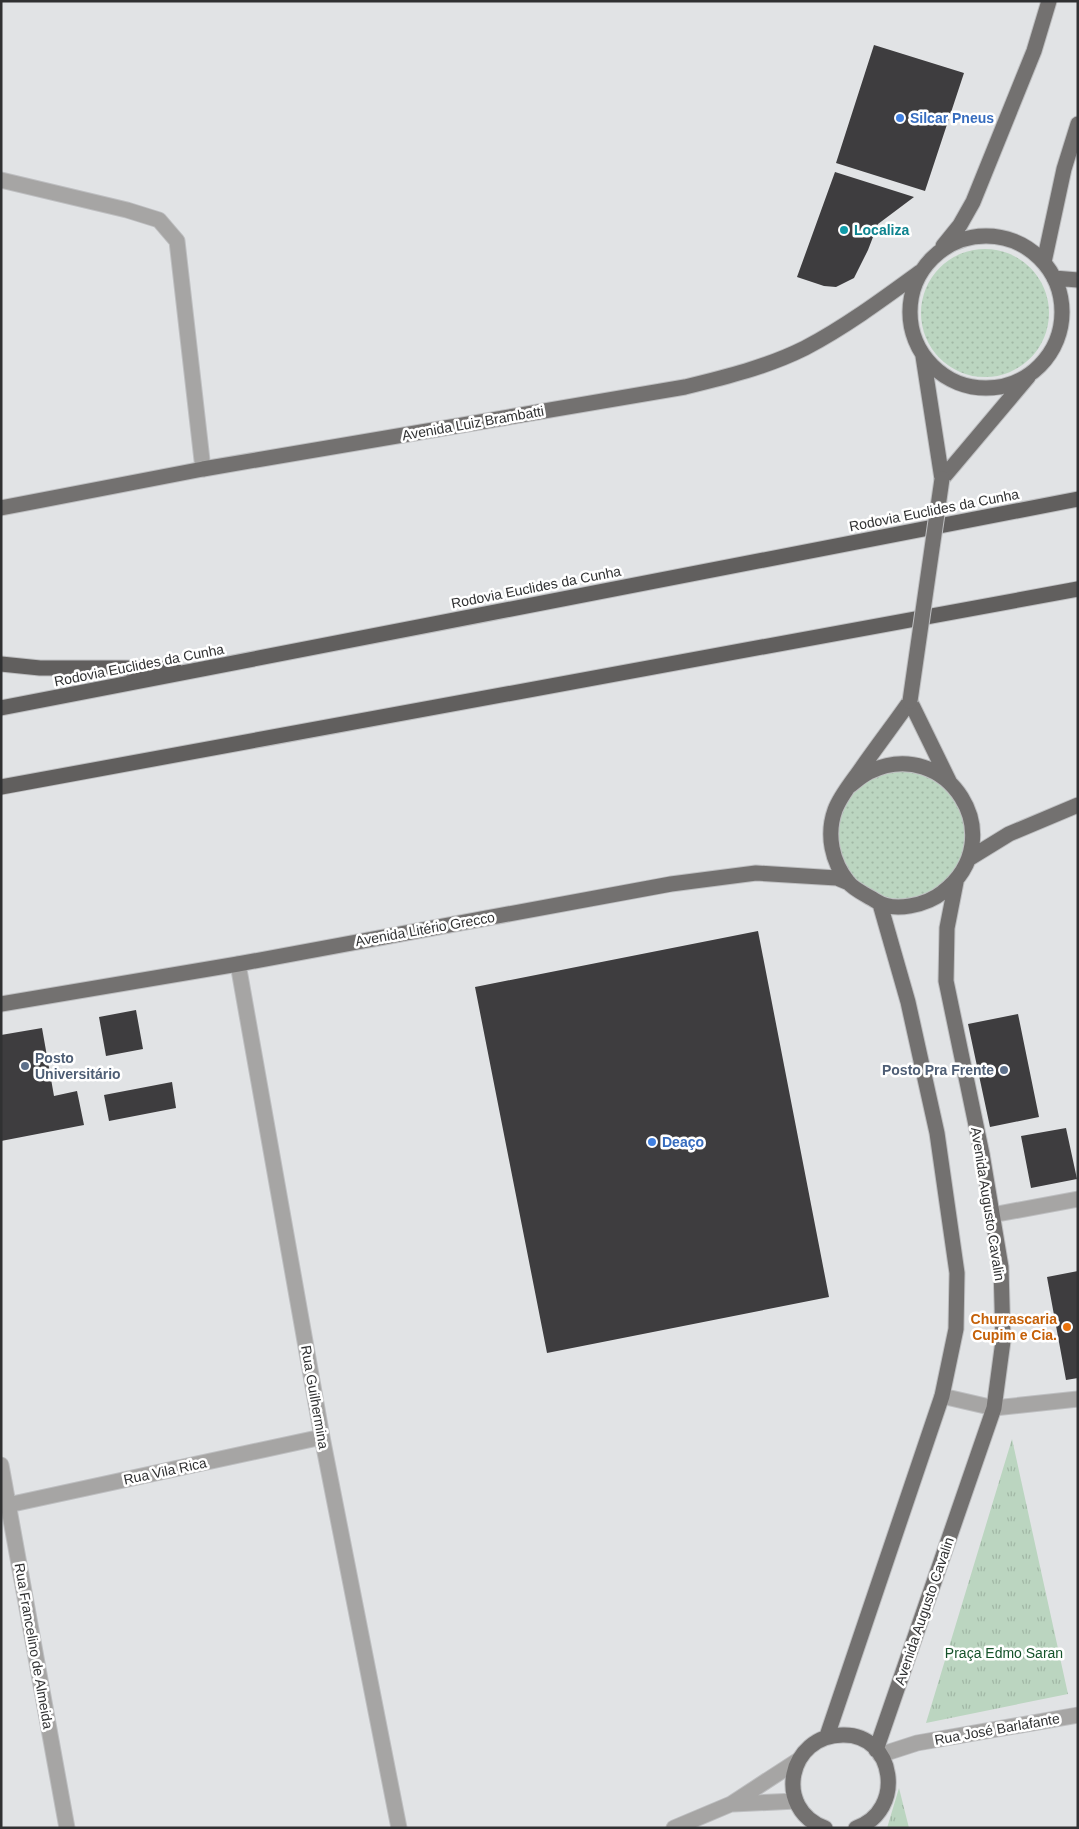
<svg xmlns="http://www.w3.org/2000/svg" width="1079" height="1829" font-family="Arial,sans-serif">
  <defs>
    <pattern id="grass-dots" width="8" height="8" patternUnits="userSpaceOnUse" patternTransform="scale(1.25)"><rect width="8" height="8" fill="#bbd5c0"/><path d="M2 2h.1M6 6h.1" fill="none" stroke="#a1b7a5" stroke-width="1.8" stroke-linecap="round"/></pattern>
    <pattern id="park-tufts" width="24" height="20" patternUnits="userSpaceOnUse" patternTransform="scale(1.25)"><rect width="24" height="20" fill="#bbd5c0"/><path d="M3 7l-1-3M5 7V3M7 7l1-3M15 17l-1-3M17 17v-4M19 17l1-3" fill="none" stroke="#a1b7a5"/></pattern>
  </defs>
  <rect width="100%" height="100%" fill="#e1e3e5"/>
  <!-- grass -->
  <path fill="url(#grass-dots)" d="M921 313a64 64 0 1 1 128 0a64 64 0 1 1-128 0Z
    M838 835a64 64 0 1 1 128 0a64 64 0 1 1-128 0Z"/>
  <!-- park -->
  <path fill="url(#park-tufts)" d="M 1012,1439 L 1068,1694 L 926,1723 Z
    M 899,1788 L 909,1828 L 887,1828 Z"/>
  <!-- building -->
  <path fill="#3e3d3f" d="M 874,45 L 964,73 L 925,191 L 836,163 Z
    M 835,172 L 914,197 L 878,224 L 868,250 L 854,278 L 836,287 L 824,286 L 797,277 Z
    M 758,931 L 829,1297 L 547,1353 L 475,987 Z
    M 136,1010 L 143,1049 L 106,1056 L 99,1017 Z
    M 1018,1014 L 1039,1117 L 990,1127 L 968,1024 Z
    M 42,1028 L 54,1096 L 77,1091 L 84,1125 L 1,1141 L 1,1035 Z
    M 172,1082 L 176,1108 L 109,1121 L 104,1095 Z
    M 1066,1128 L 1077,1179 L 1031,1188 L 1021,1136 Z
    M 1078,1271 L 1078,1378 L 1066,1380 L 1047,1277 Z"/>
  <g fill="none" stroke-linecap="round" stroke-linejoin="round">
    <!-- minor casing -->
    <g stroke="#bebfc1" stroke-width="17">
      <path id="minor" d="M 1,180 L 127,210 L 159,220 L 177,241 L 203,469
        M 238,964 L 322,1437 L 399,1828
        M 992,1215 L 1078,1199
        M 942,1396 L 994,1408 L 1078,1399
        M 1,1465 L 67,1828
        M 8,1505 L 322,1437
        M 880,1755 L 917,1743 L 1078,1715
        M 733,1804 L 796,1801
        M 674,1828 L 731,1804 L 797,1761"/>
    </g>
    <!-- major casing -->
    <g stroke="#bebfc1" stroke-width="17">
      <path id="major" d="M910 312a76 76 0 1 1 152 0a76 76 0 1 1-152 0Z
        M 943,246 L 960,225 L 973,202 L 1034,51 L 1049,1
        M 1044,262 L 1064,169 L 1078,124
        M 1054,278 L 1078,280
        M 923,356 L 942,479
        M 942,479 L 1028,377
        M 1,508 L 203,469 L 685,387 C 726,377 767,367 805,348 C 845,327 883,299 920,272
        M 848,787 C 855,782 862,775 869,772 C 947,734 1013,838 943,892 C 927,905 894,913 876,901 C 867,895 854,890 848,882 C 832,862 826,835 835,810 C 840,796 852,782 861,769 C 877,746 894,724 910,701 L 949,781
        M 970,858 L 1009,834 L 1078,805
        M 1,1004 L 238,964 L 671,884 L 756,873 L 837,878 L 849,883
        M 827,1736 L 942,1396 L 956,1329 L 957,1273 L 937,1133 L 908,1002 L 880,904
        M 876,1750 L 994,1408 L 1003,1341 L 1001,1267 L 982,1154 L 946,981 L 947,928 L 956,882
        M 825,1828 C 773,1809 788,1735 843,1735 C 895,1734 906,1811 856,1828"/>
    </g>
    <!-- highway casing -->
    <g stroke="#bebfc1" stroke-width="17">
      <path id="highway" d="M 1,664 L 40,668 L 174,668
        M 1,708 L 1078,499
        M 1,787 L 1078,589"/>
    </g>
    <!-- minor -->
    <use href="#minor" stroke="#a6a5a4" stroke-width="15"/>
    <!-- major -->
    <use href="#major" stroke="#737170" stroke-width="15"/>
    <!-- highway -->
    <use href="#highway" stroke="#615f5e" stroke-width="15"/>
    <!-- major-bridge casing -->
    <g stroke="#bebfc1" stroke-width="17" stroke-linecap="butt">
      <path id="major-bridge" d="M 910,701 L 942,479"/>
    </g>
    <!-- major-bridge -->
    <use href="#major-bridge" stroke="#737170" stroke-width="15"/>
  </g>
  <!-- markers -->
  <g fill="#3f7fe0" stroke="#fff" stroke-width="2">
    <circle cx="900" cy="118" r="5"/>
    <circle cx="652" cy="1142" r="5"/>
  </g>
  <circle fill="#0f9aa8" stroke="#fff" stroke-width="2" cx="844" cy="230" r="5"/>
  <g fill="#5c6f8a" stroke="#fff" stroke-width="2">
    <circle cx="25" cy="1066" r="5"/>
    <circle cx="1004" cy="1070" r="5"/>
  </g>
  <circle fill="#e8710a" stroke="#fff" stroke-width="2" cx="1067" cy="1327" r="5"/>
  <g text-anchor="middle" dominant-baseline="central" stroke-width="5" stroke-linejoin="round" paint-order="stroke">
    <!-- shop labels -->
    <g font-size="14" font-weight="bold" fill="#366cbe" stroke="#fff" text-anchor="start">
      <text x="910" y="118">Silcar Pneus</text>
      <text x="662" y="1142">Deaço</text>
    </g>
    <!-- culture labels -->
    <g font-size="14" font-weight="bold" fill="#0d838f" stroke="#fff" text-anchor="start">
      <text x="854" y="230">Localiza</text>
    </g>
    <!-- street labels -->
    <g font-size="14" fill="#303132" stroke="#fff">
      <text transform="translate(473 423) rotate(-10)">Avenida Luiz Brambatti</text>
      <text transform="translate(934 510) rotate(-11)">Rodovia Euclides da Cunha</text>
      <text transform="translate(536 587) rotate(-11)">Rodovia Euclides da Cunha</text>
      <text transform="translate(139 665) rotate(-11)">Rodovia Euclides da Cunha</text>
      <text transform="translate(425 929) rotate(-10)">Avenida Litério Grecco</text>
      <text transform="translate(988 1204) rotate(81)">Avenida Augusto Cavalin</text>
      <text transform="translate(315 1397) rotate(80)">Rua Guilhermina</text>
      <text transform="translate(165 1471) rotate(-12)">Rua Vila Rica</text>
      <text transform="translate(924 1611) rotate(-71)">Avenida Augusto Cavalin</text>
      <text transform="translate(34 1646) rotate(80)">Rua Francelino de Almeida</text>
      <text transform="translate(997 1729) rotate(-10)">Rua José Barlafante</text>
    </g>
    <!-- service labels -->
    <g font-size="14" font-weight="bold" fill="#4e5e75" stroke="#fff" text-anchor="start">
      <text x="35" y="1058">Posto<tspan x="35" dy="16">Universitário</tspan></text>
      <text x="994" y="1070" text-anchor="end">Posto Pra Frente</text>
    </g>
    <!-- food labels -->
    <g font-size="14" font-weight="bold" fill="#c56008" stroke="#fff" text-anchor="end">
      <text x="1057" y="1319">Churrascaria<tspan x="1057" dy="16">Cupim e Cia.</tspan></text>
    </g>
    <!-- park labels -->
    <g font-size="14" fill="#15522a" stroke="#fff">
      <text x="1004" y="1653">Praça Edmo Saran</text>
    </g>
  </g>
  <!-- border -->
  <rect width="1079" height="1829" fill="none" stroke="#303132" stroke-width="5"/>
</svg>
